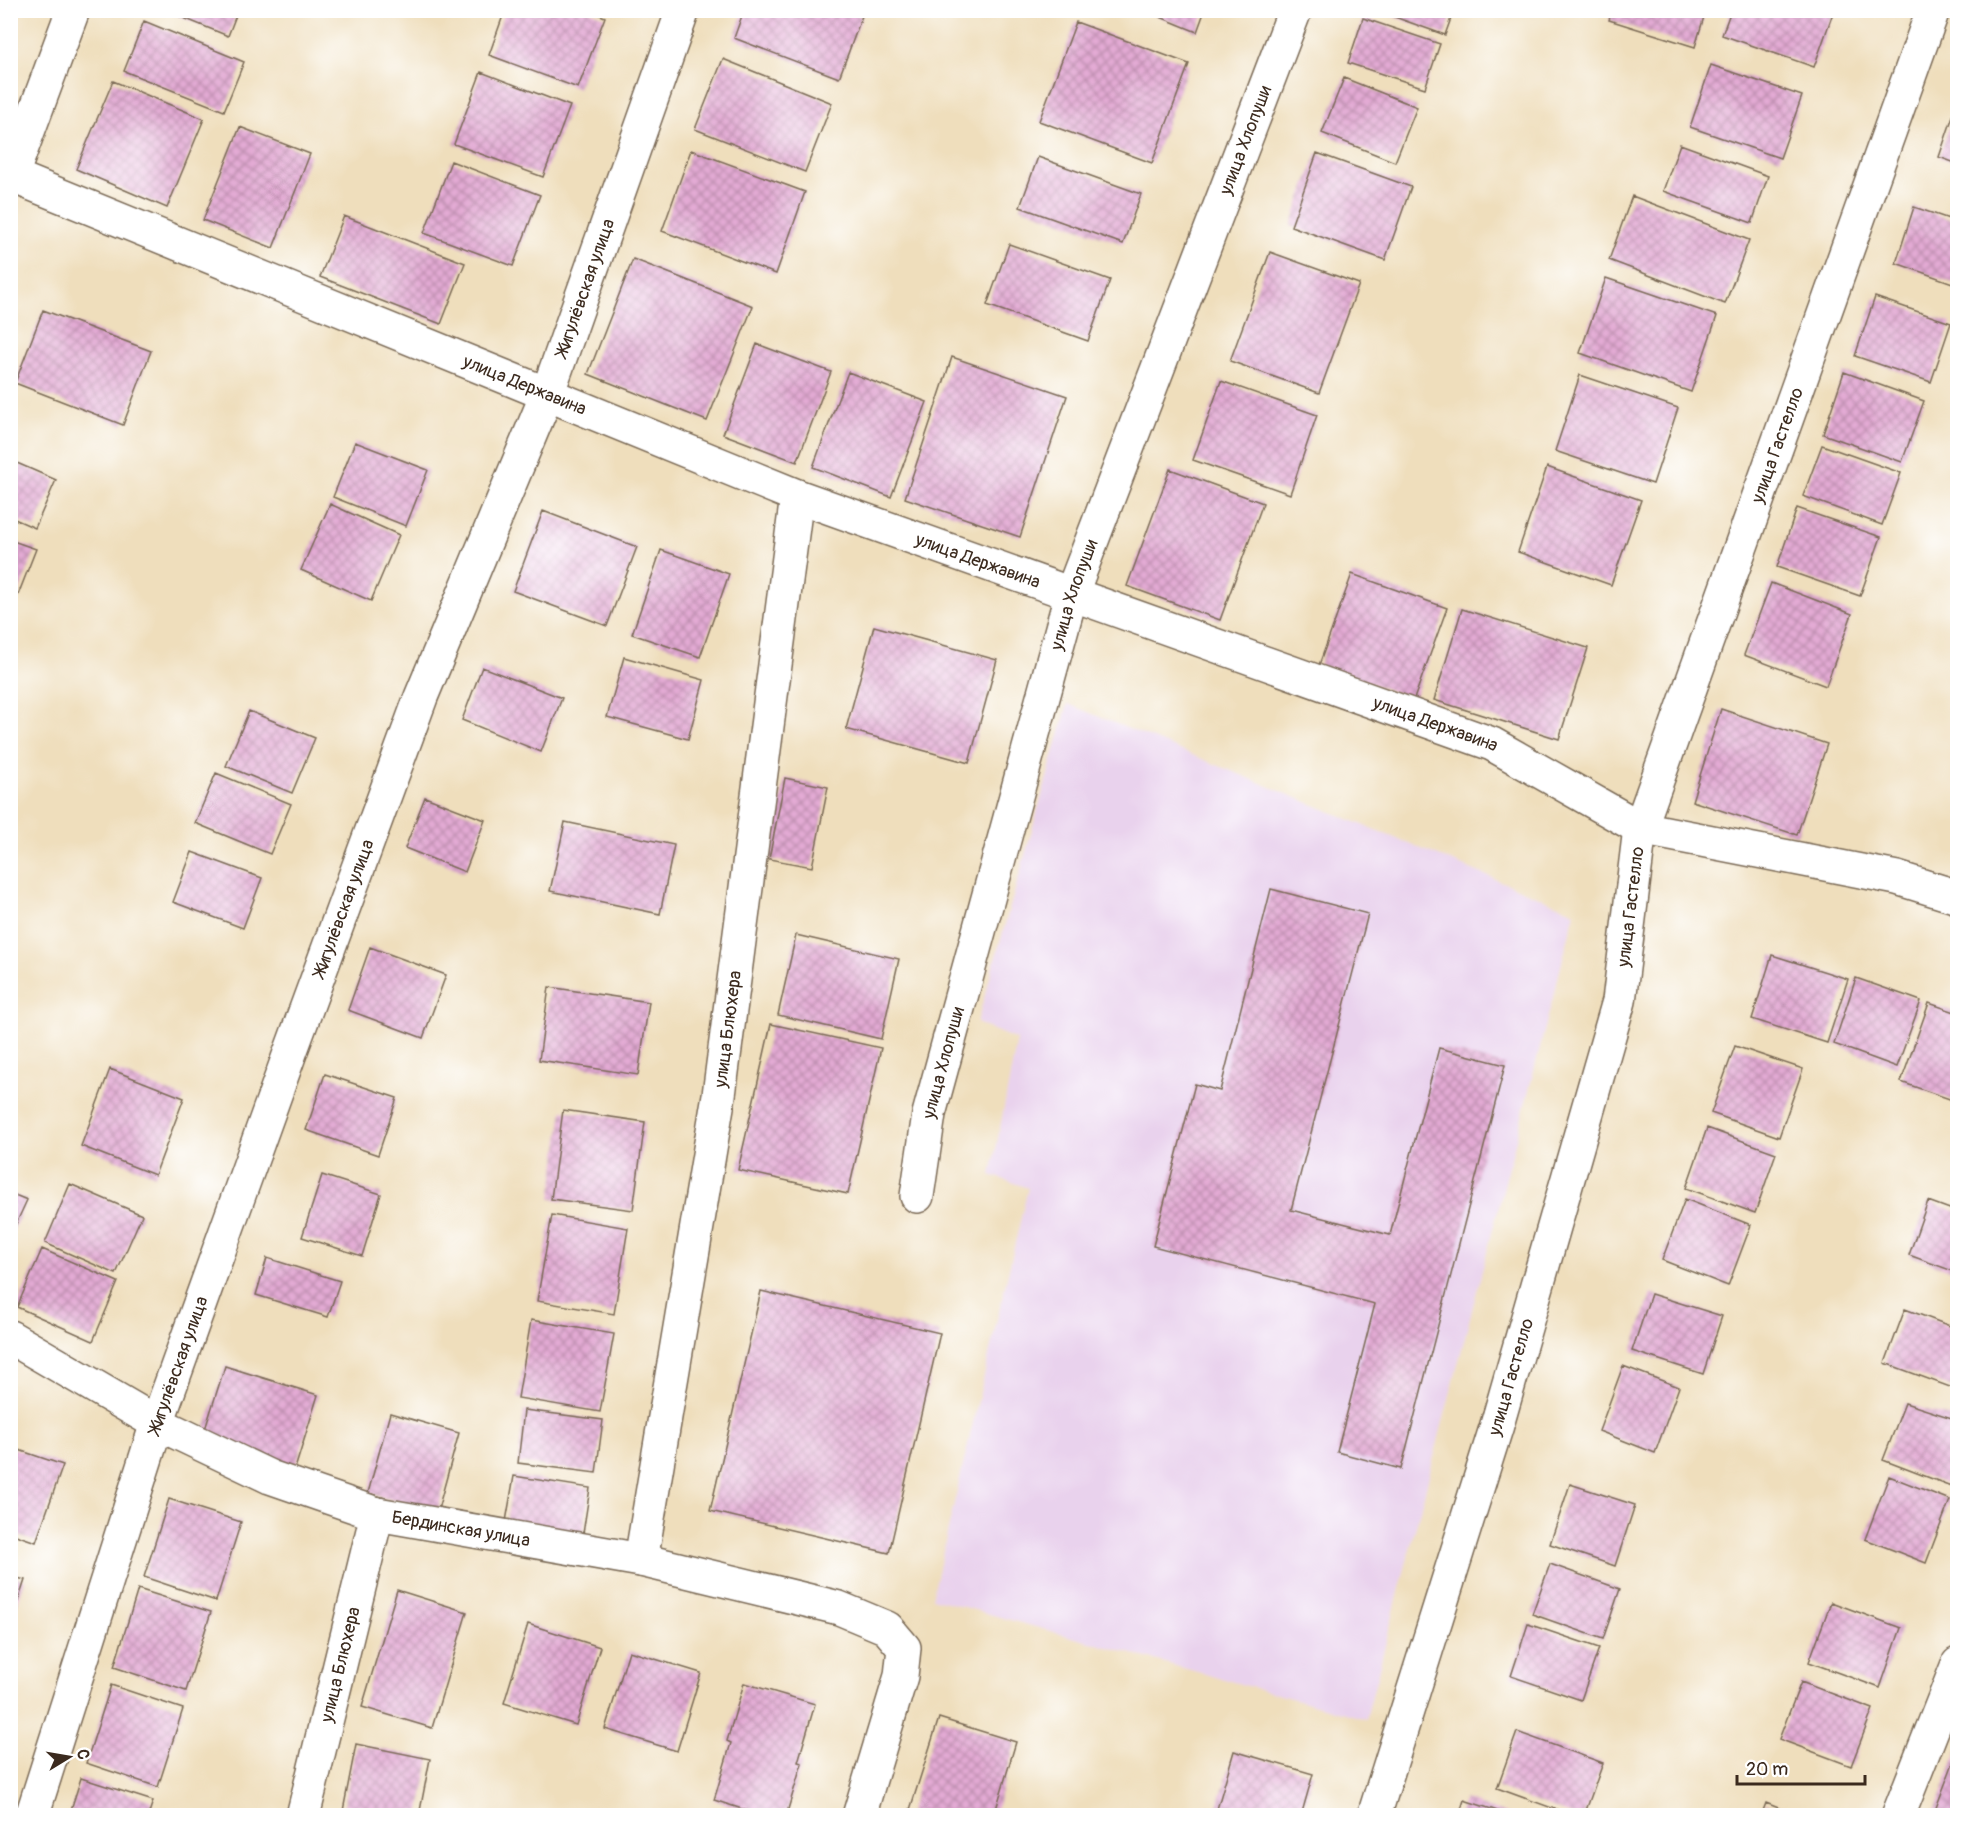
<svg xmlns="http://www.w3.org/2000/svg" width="1968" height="1826" font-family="Pangolin,sans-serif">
  <defs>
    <pattern id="building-cross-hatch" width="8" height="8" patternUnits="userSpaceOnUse" patternTransform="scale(1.5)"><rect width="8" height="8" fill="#e3aad4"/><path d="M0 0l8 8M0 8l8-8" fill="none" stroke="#b98bab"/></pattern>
  </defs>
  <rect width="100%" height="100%" fill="#fff"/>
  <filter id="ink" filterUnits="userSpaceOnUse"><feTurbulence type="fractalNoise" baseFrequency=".0167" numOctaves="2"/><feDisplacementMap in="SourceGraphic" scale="12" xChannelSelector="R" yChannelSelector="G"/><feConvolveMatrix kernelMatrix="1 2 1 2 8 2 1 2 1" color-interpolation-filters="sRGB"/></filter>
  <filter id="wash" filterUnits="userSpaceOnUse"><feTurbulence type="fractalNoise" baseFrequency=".008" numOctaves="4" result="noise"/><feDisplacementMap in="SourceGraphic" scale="24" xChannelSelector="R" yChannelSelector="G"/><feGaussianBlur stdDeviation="1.35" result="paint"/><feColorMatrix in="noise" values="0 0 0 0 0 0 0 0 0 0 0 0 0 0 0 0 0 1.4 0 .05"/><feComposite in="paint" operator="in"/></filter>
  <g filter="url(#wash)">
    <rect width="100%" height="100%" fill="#efdebc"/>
    <!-- built -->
    <path fill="#e9d2ed" d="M 1068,704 L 1575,912 L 1366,1719 L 932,1598 L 1028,1188 L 991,1175 L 1017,1040 L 977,1023 Z"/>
    <g id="blocks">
      <!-- building -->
      <path fill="url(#building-cross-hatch)" d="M 164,10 L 238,10 L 228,36 Z
        M 505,10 L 588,10 L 605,17 L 578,88 L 489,55 Z
        M 744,10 L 846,10 L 862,16 L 839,78 L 734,38 Z
        M 1143,10 L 1205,10 L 1197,32 Z
        M 1375,10 L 1454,10 L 1445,35 Z
        M 1612,10 L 1706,10 L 1695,47 L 1609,20 Z
        M 1731,10 L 1834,10 L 1814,67 L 1722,35 Z
        M 1363,18 L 1440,44 L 1425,88 L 1348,63 Z
        M 144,21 L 244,62 L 224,111 L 124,71 Z
        M 1076,22 L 1189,64 L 1152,163 L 1039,121 Z
        M 723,59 L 832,103 L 805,172 L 695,129 Z
        M 1711,65 L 1802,96 L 1780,158 L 1690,127 Z
        M 481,72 L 570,106 L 543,177 L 454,144 Z
        M 1344,78 L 1417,107 L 1395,162 L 1322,133 Z
        M 113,81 L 204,119 L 167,208 L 76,169 Z
        M 1958,101 L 1958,164 L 1939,157 Z
        M 240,127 L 310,154 L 273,248 L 203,220 Z
        M 1680,144 L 1768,176 L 1752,223 L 1663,191 Z
        M 691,150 L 805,192 L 776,274 L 662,231 Z
        M 1317,153 L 1411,187 L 1385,260 L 1291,226 Z
        M 1038,157 L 1141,194 L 1123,244 L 1020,207 Z
        M 451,161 L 540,195 L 513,266 L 424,233 Z
        M 1632,196 L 1749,240 L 1725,304 L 1609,260 Z
        M 1914,207 L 1958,222 L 1958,285 L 1896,263 Z
        M 344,216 L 465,263 L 441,324 L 320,277 Z
        M 1009,244 L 1110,280 L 1088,341 L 987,305 Z
        M 1270,252 L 1359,284 L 1319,393 L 1230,361 Z
        M 633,259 L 753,306 L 707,421 L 588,374 Z
        M 1606,278 L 1717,316 L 1691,392 L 1580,353 Z
        M 1875,297 L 1951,323 L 1931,382 L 1855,356 Z
        M 43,310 L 151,351 L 123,425 L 15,383 Z
        M 757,344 L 831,372 L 797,462 L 723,434 Z
        M 952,357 L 1067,396 L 1020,537 L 905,498 Z
        M 848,372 L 927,402 L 891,497 L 813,467 Z
        M 1844,372 L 1924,401 L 1902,462 L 1823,434 Z
        M 1580,375 L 1678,408 L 1653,484 L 1555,451 Z
        M 1221,381 L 1317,415 L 1290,494 L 1193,460 Z
        M 355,442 L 428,470 L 406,526 L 333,497 Z
        M 1822,445 L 1901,473 L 1882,525 L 1803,496 Z
        M 10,460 L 56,480 L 35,528 L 10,517 Z
        M 1547,467 L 1641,500 L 1611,585 L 1518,552 Z
        M 1170,469 L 1263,503 L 1220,620 L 1127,586 Z
        M 330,504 L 399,535 L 371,601 L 301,570 Z
        M 1797,508 L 1881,537 L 1860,596 L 1777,567 Z
        M 543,511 L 637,547 L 607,626 L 513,591 Z
        M 10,540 L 36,549 L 18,595 L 10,592 Z
        M 661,550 L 729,574 L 700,657 L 632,634 Z
        M 1352,574 L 1447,608 L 1414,699 L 1319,665 Z
        M 1771,583 L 1852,614 L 1826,686 L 1744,655 Z
        M 1462,609 L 1588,648 L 1559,739 L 1434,700 Z
        M 874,626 L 997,660 L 969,763 L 846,729 Z
        M 624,657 L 704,680 L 688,739 L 607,717 Z
        M 482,667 L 562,698 L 541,752 L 462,720 Z
        M 1721,709 L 1827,744 L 1797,835 L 1692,801 Z
        M 249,711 L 315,738 L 292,793 L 226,766 Z
        M 216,773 L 291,804 L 270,854 L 195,823 Z
        M 785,778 L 828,787 L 812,867 L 769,859 Z
        M 425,797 L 485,820 L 465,872 L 405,848 Z
        M 565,822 L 674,845 L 660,914 L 550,891 Z
        M 192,852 L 262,878 L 243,928 L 173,902 Z
        M 1271,889 L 1368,914 L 1291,1210 L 1390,1235 L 1439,1048 L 1505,1065 L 1401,1469 L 1337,1452 L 1375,1304 L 1153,1246 L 1195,1084 L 1220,1091 Z
        M 796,935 L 899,959 L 881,1039 L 778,1015 Z
        M 370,947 L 446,975 L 423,1038 L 348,1010 Z
        M 1772,955 L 1848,979 L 1827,1043 L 1752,1019 Z
        M 1856,978 L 1921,1001 L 1897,1067 L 1834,1044 Z
        M 549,987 L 649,1002 L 638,1075 L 539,1060 Z
        M 1929,1003 L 1958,1013 L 1958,1102 L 1901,1082 Z
        M 771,1024 L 881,1048 L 848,1194 L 738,1170 Z
        M 1735,1046 L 1803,1069 L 1779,1137 L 1711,1113 Z
        M 110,1069 L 184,1098 L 155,1175 L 81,1146 Z
        M 325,1074 L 397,1098 L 378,1155 L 306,1130 Z
        M 563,1110 L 645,1122 L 633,1210 L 551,1199 Z
        M 1707,1128 L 1776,1153 L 1755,1213 L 1686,1188 Z
        M 322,1175 L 381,1194 L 362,1256 L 302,1237 Z
        M 70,1184 L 142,1215 L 116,1274 L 45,1243 Z
        M 10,1193 L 27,1200 L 10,1237 Z
        M 1685,1199 L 1751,1225 L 1728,1286 L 1662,1260 Z
        M 1928,1201 L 1958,1212 L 1958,1273 L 1909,1255 Z
        M 552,1215 L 628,1228 L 614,1314 L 537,1301 Z
        M 42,1249 L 118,1282 L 93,1341 L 17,1307 Z
        M 267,1258 L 340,1281 L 328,1317 L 256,1295 Z
        M 761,1291 L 940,1333 L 889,1553 L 710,1511 Z
        M 1651,1294 L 1722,1316 L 1703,1374 L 1632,1351 Z
        M 1905,1309 L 1958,1329 L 1958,1390 L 1885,1363 Z
        M 531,1320 L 614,1334 L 600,1412 L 518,1398 Z
        M 225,1366 L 318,1395 L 294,1472 L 201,1442 Z
        M 1623,1366 L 1679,1387 L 1655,1453 L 1599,1431 Z
        M 1905,1403 L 1958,1420 L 1958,1469 L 1951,1486 L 1883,1460 Z
        M 524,1410 L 603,1420 L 596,1473 L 518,1463 Z
        M 390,1413 L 459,1433 L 437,1513 L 368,1493 Z
        M 10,1447 L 63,1465 L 36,1542 L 10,1533 Z
        M 514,1476 L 590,1488 L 582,1540 L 505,1527 Z
        M 1889,1476 L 1950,1500 L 1926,1563 L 1865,1539 Z
        M 1570,1484 L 1635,1505 L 1615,1566 L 1550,1544 Z
        M 169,1499 L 241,1522 L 216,1601 L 144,1577 Z
        M 1550,1564 L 1620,1589 L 1603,1639 L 1532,1614 Z
        M 10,1576 L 25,1580 L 11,1623 L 10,1623 Z
        M 138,1589 L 211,1612 L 186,1691 L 114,1667 Z
        M 397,1590 L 467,1612 L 432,1728 L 362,1707 Z
        M 1831,1602 L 1901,1628 L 1880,1688 L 1809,1662 Z
        M 528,1624 L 600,1647 L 576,1725 L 504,1703 Z
        M 1528,1624 L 1599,1648 L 1581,1700 L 1511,1676 Z
        M 629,1651 L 701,1673 L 677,1751 L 605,1729 Z
        M 1801,1682 L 1873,1709 L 1851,1766 L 1779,1739 Z
        M 744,1683 L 815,1704 L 798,1762 L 802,1763 L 786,1816 L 764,1816 L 714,1800 L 731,1743 L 727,1741 Z
        M 111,1685 L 183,1709 L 158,1787 L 86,1763 Z
        M 939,1718 L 1016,1742 L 994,1816 L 908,1816 Z
        M 1517,1732 L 1603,1763 L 1584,1816 L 1574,1816 L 1497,1788 Z
        M 356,1744 L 430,1759 L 419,1816 L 342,1816 Z
        M 1958,1750 L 1958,1816 L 1942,1816 L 1934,1813 Z
        M 1234,1751 L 1313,1774 L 1301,1816 L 1215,1816 Z
        M 81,1778 L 153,1801 L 148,1816 L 69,1816 Z
        M 1464,1800 L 1510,1815 L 1510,1816 L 1459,1816 Z
        M 1766,1803 L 1796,1815 L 1796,1816 L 1761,1816 Z"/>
    </g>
  </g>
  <g filter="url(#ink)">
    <use href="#blocks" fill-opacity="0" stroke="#7a6955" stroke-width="1.5"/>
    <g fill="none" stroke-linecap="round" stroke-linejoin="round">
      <!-- minor casing -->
      <g stroke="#7a6955" stroke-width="36">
        <g id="minor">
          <path id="s1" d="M 10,175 L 797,496 L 1492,744 L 1640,828 L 1897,878 L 1958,897"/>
          <path d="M 10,180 L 73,10"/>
          <path id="s2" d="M 917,1196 L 929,1114 L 1071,595 L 1295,10"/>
          <path id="s3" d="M 10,1337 L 157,1423 L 270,1477 L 377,1514 L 641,1560 L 839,1608 L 887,1628 L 904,1648 L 901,1676 L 859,1816"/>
          <path id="s4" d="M 641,1560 L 719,1095 L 797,496"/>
          <path id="s5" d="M 32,1816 L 157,1423 L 290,1053 L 421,697 L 548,392 L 683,10"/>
          <path id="s6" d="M 303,1816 L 377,1514"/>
          <path id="s7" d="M 1374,1816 L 1497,1425 L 1619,1001 L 1640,828 L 1933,10"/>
          <path d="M 1898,1816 L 1958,1664"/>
        </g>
      </g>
      <!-- minor -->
      <use href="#minor" stroke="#fff" stroke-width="33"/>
    </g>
  </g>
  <g text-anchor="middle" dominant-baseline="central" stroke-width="4.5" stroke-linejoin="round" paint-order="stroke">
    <!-- street labels -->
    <g font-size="18" fill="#3b2a1e" stroke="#fff">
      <text stroke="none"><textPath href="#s2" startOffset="1108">улица Хлопуши</textPath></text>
      <text stroke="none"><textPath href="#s5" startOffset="1626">Жигулёвская улица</textPath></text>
      <text stroke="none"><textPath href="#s1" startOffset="556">улица Державина</textPath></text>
      <text stroke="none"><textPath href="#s7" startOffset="1432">улица Гастелло</textPath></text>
      <text stroke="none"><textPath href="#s1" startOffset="1042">улица Державина</textPath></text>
      <text stroke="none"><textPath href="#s2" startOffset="622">улица Хлопуши</textPath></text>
      <text stroke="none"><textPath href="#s1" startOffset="1528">улица Державина</textPath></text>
      <text stroke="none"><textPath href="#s7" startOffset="946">улица Гастелло</textPath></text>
      <text stroke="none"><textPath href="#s5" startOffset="960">Жигулёвская улица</textPath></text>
      <text stroke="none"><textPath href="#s4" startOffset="538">улица Блюхера</textPath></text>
      <text stroke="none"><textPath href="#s2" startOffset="136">улица Хлопуши</textPath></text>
      <text stroke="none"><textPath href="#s5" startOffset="474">Жигулёвская улица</textPath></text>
      <text stroke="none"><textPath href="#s7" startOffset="460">улица Гастелло</textPath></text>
      <text stroke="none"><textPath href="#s3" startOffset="494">Бердинская улица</textPath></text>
      <text stroke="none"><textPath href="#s6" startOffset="156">улица Блюхера</textPath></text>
    </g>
  </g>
  <!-- margin -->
  <rect width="1968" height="1826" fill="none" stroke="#fff" stroke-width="36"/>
  <!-- north arrow -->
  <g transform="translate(69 1757) rotate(79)" stroke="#ffffff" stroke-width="4.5" paint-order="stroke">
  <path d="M0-4.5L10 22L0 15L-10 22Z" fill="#3b2a1e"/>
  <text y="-9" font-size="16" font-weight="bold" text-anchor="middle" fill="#3b2a1e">С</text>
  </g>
  <!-- scale -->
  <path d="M1737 1775v9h128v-9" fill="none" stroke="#3b2a1e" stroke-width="3"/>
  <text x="1746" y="1775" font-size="18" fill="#3b2a1e" stroke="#ffffff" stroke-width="4.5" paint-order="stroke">20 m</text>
</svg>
